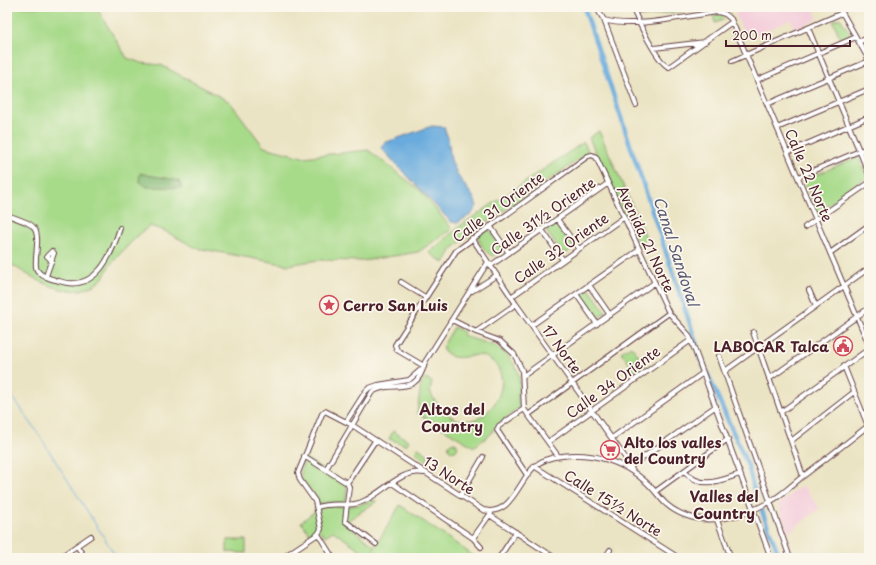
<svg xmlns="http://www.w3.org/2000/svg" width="876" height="565" font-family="'Playpen Sans',sans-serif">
  <rect width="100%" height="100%" fill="#fbf7ec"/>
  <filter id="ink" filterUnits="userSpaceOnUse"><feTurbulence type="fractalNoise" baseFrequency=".025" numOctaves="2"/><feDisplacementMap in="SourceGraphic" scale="8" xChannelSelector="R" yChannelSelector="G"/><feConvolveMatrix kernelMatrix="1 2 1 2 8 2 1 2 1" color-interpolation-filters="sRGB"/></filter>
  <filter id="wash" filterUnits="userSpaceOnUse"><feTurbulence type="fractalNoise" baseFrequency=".012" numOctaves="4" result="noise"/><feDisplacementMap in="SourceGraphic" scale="16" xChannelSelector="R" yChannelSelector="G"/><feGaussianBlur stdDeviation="0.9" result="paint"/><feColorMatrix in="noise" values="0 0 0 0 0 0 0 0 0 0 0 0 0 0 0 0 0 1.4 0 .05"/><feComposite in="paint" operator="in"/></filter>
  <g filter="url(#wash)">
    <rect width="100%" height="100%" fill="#ebe4c4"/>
    <!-- built -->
    <path fill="#f4cfdc" d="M 749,7 L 819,7 L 820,9 L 814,12 L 818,19 L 795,29 L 791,19 L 754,36 L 750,28 L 743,31 L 735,14 Z
      M 802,485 L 820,508 L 788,533 L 778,505 Z"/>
    <!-- green -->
    <path fill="#a7da89" stroke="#787c5a" d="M 7,7 L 96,7 L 127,58 L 141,63 L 161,65 L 230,102 L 264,147 L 303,157 L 368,150 L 421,191 L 452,229 L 418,252 L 363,261 L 318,260 L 288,265 L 196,248 L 163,230 L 149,226 C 135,238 123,250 112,263 C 107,268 105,277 100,281 C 70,305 34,278 7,262 Z
      M 658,7 L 680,7 L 682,11 L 642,17 L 641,14 Z
      M 713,14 L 720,14 L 725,19 L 715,23 Z
      M 840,18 L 852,36 L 841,40 L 833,21 Z
      M 599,131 L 646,237 L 640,248 L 589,138 Z
      M 584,142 L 588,151 L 587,154 L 474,231 L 452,249 L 444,263 L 429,253 L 460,226 Z
      M 858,157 L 867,177 L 817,213 L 804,180 Z
      M 558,222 L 575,246 L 564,255 L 546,231 Z
      M 489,229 L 503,248 L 493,256 C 486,254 478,242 478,235 Z
      M 589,289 L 606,312 L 596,319 L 580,296 Z
      M 454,327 L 464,332 L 463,335 C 482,344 498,342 511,360 C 515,365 518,371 519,376 C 521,387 515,397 520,407 L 495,427 L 491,434 L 474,447 L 417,413 L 421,384 L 425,378 L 432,382 L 430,391 C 433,399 438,406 444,411 C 478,444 521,385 492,361 C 476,349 468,360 453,357 C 450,356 446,352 443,351 L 443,346 Z
      M 631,346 L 647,366 L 636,373 L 621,352 Z
      M 393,431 L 409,441 L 406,445 L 389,439 Z
      M448.5 447a4.5 4.5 0 1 1 9 0a4.5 4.5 0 1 1-9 0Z
      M 418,448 L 429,455 L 426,462 L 415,451 Z
      M 305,458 L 346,484 L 347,488 L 345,503 L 330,502 L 318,505 C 315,482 292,489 305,458 Z
      M 372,500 L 377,501 L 344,523 L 375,546 L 373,550 L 400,505 L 477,558 L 372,558 L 333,531 L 325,536 L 318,529 L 310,534 L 301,522 L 315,511 L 314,509 C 335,501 349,512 372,500 Z
      M 227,540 L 246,540 L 246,553 L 227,552 Z"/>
    <!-- forest -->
    <path fill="#85ba75" stroke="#686c50" d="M 140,173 C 153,177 166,177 179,181 L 182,188 L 147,187 L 139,181 Z"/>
    <!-- water -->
    <path fill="#69abdd" stroke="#5a6584" d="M 432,126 L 444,127 L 448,138 L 451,160 L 458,176 L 474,198 L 477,206 L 472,214 L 457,223 L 451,222 L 381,148 L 384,143 Z"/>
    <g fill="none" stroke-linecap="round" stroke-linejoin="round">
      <!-- stream -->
      <path stroke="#69abdd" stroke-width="1" d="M 7,388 L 39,435 L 117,558"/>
      <!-- canal -->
      <path stroke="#69abdd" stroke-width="4.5" d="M 584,7 L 692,330 L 700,357 L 748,466 L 756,498
        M 762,511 L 780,558"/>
    </g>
  </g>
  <g filter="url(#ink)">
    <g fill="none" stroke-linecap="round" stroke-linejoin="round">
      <!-- minor casing -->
      <g stroke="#623d42" stroke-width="6">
        <path id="minor" d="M 596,7 L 604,20 L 636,105
          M 632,7 C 637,19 658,64 669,67 L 732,22
          M 839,7 L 869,60
          M 634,12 L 648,7
          M 718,12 L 722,7
          M 604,20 C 634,29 685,16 718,12 L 725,14 L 731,19 L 869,345
          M 808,28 L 869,174
          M 859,42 L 869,37
          M 654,48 L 705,42
          M 732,61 L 842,13
          M 757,80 L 856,37
          M 767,104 L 869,61
          M 777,128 L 869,89
          M 788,152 L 869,117
          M 798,177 L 869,147
          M 7,215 C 38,226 39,225 36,258 C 36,262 35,267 37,270 C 41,277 52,279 59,281 C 95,293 111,257 120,228
          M 557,219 L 579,249
          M 490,226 L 509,253
          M 805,227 L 869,183
          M 542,230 L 563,260
          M 472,238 L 516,304 L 627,460 L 633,472
          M 830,253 L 869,225
          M 490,266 L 607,184
          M 46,276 L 54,253 L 52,251 L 47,256 L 52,261
          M 401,282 L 425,297
          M 589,285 L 610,315
          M 809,290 L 816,306
          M 472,291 L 497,275
          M 576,294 L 597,324
          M 511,297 L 623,218
          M 452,320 L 476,332 L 500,341 L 514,354 L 522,370 L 524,409 L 558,456
          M 532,325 L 639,250
          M 476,332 L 516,304
          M 753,332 L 803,476
          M 719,356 L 790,558
          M 424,366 L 397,350 L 395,345 L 456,251 L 588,156 L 592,155 L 596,157 L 669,313 L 688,334 L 691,340 L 771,558
          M 844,366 L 868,426
          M 725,371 L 869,268
          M 523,376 L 654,283
          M 769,379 L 869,308
          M 524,409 L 499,426 L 497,430 L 527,475
          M 781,412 L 869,349
          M 528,415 L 669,313
          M 346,422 L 365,392 L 369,388 L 378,385 L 409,380 L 424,367
          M 612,438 L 703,373
          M 791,441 L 854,392
          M 548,442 L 691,340
          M 304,456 L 347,483 L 349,487 L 345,521 L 376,544
          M 534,466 L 679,558
          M 631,466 L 716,406
          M 326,469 L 372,392 C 395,378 416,400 425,362 L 488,262
          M 684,471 C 701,490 719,481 740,474
          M 347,483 L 375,441
          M 392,483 L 473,538 L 481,547
          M 656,491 L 728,439
          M 460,496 L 483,457
          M 318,507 C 334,501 351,509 366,500 C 384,491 402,469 424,473
          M 491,516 L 555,558
          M 717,520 L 731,558
          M 318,534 L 333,558
          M 473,538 L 491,513
          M 77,546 L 85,558
          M 59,558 L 91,536
          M 182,558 L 243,558
          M 282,558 L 318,534 L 321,529 L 315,501 L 300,480 L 298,473 L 322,414 L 325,411 L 352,425 L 483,510 C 511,517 518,482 534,467 C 541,460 552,457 562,456 C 592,452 623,461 646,482 C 653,488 659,497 666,504 C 696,530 740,519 771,501 C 782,495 792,485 802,477 C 824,460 847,443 869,425
          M 499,558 L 516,532
          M 605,558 L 610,550"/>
      </g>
      <!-- minor -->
      <use href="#minor" stroke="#fff" stroke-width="4"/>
    </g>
  </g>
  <!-- icons -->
  <defs>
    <g id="sight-ring" transform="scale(1)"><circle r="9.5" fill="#fbf7ec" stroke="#d1495b" stroke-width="1.5"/><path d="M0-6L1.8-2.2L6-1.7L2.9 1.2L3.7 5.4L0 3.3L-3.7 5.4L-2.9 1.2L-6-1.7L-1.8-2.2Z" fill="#d1495b"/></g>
    <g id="civic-ring" transform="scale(1)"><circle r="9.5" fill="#fbf7ec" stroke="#d1495b" stroke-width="1.5"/><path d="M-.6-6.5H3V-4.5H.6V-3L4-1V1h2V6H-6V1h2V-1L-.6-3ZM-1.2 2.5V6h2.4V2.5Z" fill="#d1495b"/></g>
    <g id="supermarket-ring" transform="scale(1)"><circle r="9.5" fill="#fbf7ec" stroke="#d1495b" stroke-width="1.5"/><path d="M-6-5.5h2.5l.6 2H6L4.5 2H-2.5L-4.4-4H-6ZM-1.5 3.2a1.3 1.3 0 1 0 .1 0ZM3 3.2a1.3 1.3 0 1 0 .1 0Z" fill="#d1495b"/></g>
  </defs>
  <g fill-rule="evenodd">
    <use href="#sight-ring" x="329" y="305"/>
    <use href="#civic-ring" x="843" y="346"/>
    <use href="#supermarket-ring" x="610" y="450"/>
  </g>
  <g text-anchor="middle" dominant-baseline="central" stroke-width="3.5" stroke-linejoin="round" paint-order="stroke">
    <!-- street labels -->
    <g font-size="14" fill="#4a1f2b" stroke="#fbf7ec">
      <text transform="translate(809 175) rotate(67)">Calle 22 Norte</text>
      <text transform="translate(498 207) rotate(-36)">Calle 31 Oriente</text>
      <text transform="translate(543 216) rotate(-35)">Calle 31½ Oriente</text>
      <text transform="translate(646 239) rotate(65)">Avenida 21 Norte</text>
      <text transform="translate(561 248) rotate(-35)">Calle 32 Oriente</text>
      <text transform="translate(562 349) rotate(54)">17 Norte</text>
      <text transform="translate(613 382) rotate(-36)">Calle 34 Oriente</text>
      <text transform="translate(449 475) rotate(33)">13 Norte</text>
      <text transform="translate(613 503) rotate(32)">Calle 15½ Norte</text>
    </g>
    <!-- poi labels -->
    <g font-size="14" font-weight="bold" fill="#4a1f2b" stroke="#fbf7ec" text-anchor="start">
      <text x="343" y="305">Cerro San Luis</text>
      <text x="829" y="346" text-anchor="end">LABOCAR Talca</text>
      <text x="624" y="442">Alto los valles<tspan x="624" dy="16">del Country</tspan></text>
    </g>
    <!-- water labels -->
    <g font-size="15" font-style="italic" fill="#565772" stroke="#fbf7ec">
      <text transform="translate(677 251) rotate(72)">Canal Sandoval</text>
    </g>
    <!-- neighbourhood labels -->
    <g font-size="15" font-weight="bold" fill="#4a1f2b" stroke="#fbf7ec">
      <text x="452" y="408">Altos del<tspan x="452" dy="17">Country</tspan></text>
      <text x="724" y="495">Valles del<tspan x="724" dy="17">Country</tspan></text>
    </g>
  </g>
  <!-- margin -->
  <rect width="876" height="565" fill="none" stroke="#fbf7ec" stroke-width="24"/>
  <!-- scale -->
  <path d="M726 40v6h124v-6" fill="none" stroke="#4a1f2b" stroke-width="2"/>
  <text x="732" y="40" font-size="12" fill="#4a1f2b" stroke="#fbf7ec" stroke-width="3" paint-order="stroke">200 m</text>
</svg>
